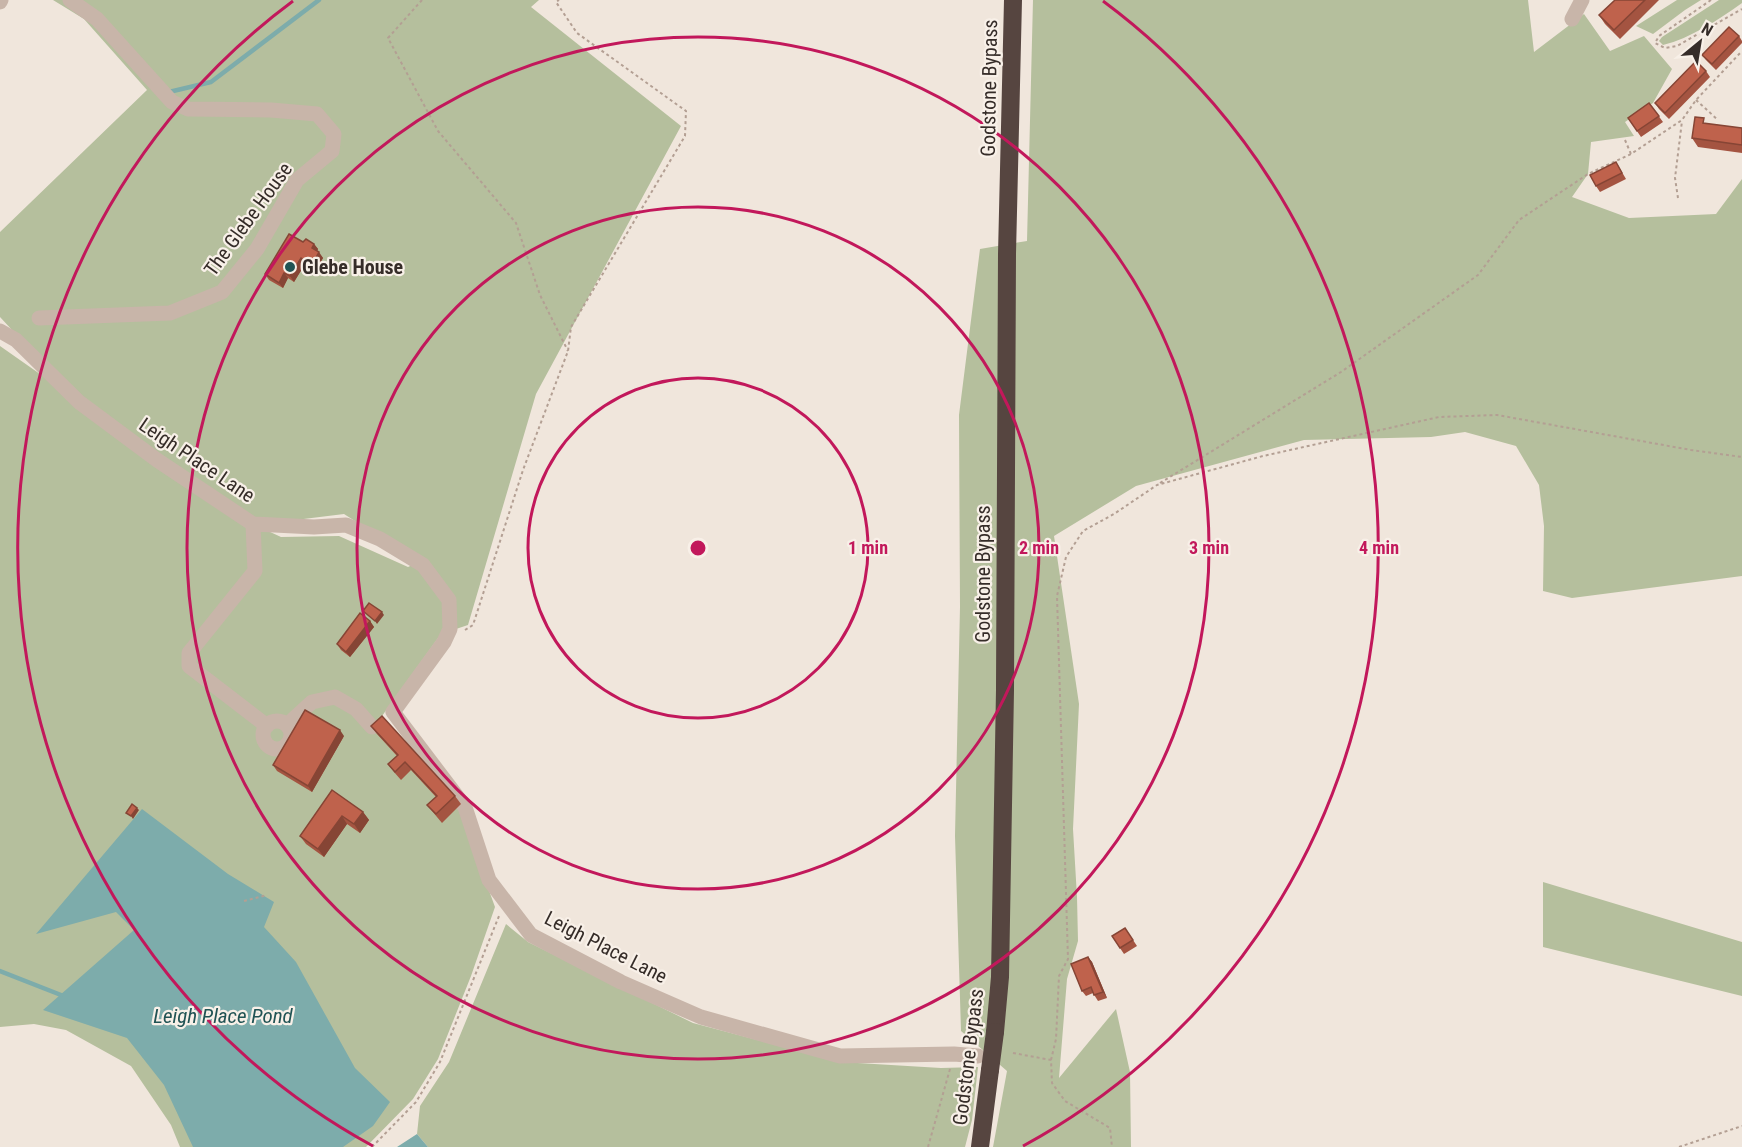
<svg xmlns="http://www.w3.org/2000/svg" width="1742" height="1147" font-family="'Roboto Condensed',sans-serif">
  <rect width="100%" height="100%" fill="#f0e6dc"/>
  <!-- green -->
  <path fill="#b5bf9d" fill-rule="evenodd" d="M 53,0 L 539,0 L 531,7 L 681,126 L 536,394 L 468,625 L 441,634 L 382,716 L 459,808 L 495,907 L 471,976 L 438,1059 L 413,1099 L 366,1147 L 180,1147 L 171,1125 L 131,1066 L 66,1030 L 34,1024 L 0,1027 L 0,346 L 77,400 L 0,317 L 0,232 L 147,90 L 84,19 ZM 344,514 L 419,562 L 408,567 L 339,536 L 281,537 L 255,525 Z
    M 1033,0 L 1528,0 L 1534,52 L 1584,14 L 1610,51 L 1644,36 L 1672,69 L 1653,103 L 1625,122 L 1634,136 L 1591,142 L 1588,174 L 1572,197 L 1629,218 L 1716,214 L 1742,179 L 1742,576 L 1572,598 L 1543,591 L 1544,526 L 1539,485 L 1516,446 L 1465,432 L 1431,437 L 1304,440 L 1136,486 L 1054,536 L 1079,704 L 1073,829 L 1077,897 L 1078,941 L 1067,979 L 1059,1078 L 1116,1009 L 1130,1072 L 1131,1147 L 993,1147 L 1007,1071 L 961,1031 L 955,836 L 960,607 L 959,415 L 980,249 L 1027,241 Z
    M 1677,0 L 1701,0 L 1685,10 L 1653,34 L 1636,26 Z
    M 1719,0 L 1742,0 L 1742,3 C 1718,20 1691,38 1663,45 L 1659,41 L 1662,37 Z
    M 1543,882 L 1742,942 L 1742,996 L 1543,947 Z
    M 506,924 L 528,942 L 693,1023 L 841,1062 L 941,1068 L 978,1067 L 972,1120 L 965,1147 L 428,1147 L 417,1134 L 420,1106 L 449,1062 Z"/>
  <!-- water -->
  <path fill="#7dacab" d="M 142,809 L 228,874 L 274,902 L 264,927 L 296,962 L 355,1068 L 390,1102 L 373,1126 L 343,1147 L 193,1147 L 164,1085 L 127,1038 L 43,1010 L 134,930 L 116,912 L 36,934 Z
    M 417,1134 L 428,1147 L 397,1147 Z"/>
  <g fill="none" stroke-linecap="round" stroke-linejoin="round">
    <!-- stream -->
    <path stroke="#7dacab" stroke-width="4.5" d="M 169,92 L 211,82 L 319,0
      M 0,971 L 61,995"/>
    <!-- path -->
    <path stroke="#b39f93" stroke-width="2" stroke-dasharray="3 3" stroke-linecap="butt" d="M 422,0 L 388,38 L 438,131 L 516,223 L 540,295 L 568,351
      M 1711,0 L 1659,36 L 1655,43 L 1665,48 L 1677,46 L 1742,9
      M 1696,100 L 1718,120
      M 1625,140 L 1631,154
      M 1678,198 L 1675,178 L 1682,121
      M 1160,483 L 1341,372 L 1478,275 L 1519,220 L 1588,174 L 1631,154 L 1682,120 L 1696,100 L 1742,51
      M 465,630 L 473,625 L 523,470 L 568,351 L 571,327 L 685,136 L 686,111 L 577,33 L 556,2 L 559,0
      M 244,901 L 267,895
      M 1013,1053 L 1051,1060 L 1052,1083 L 1065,1101 L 1110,1128 L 1112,1147
      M 1051,1060 L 1056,1039 L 1059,976 L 1068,959 L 1057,596 L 1066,557 L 1083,531 L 1114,514 L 1157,485 L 1263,456 L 1439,417 L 1497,415 L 1691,450 L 1742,457
      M 372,1147 L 416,1102 L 440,1062 L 499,916
      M 928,1147 L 950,1069
      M 1679,1147 L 1742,1126"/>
    <!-- minor -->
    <path stroke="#c8b5a9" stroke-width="15" d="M 0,2 L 1,0
      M 1572,19 L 1582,0
      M 39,318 L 170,313 L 222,292 L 257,249 L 297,180 L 332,151 L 334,134 L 317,114 L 271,110 L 188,109 L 172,102 L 97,19 L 70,0
      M 0,331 L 16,340 L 79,402 L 157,460 L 253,524 L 314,527 L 346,525 L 380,539 L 423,565 L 449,600 L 450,629 L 444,642 L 393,712 L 465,807 L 489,880 L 531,935 L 621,982 L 701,1017 L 840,1056 L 954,1054 L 978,1056
      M 253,524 L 255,571 L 189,653 L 189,666 L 267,726
      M263 735a14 14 0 1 1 28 0a14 14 0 1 1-28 0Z
      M 287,725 L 312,702 L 335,697 L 356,709 L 372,727"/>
    <!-- highway -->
    <path stroke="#564540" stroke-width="18" d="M 995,1032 L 1000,977 L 1005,690 L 1007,254 L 1013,0
      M 980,1147 L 990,1070"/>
    <!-- highway-bridge -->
    <path stroke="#564540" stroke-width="18" d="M 990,1070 L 995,1032"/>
  </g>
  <!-- wall -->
  <path fill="#a45441" d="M 1615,0 L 1659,0 L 1620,39 L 1605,24 L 1599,15 Z
    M 1739,36 L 1742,41 L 1742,43 L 1716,70 L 1706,60 L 1702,55 Z
    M 1706,71 L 1710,77 L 1669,119 L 1659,109 L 1655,103 Z
    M 1649,103 L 1663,122 L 1641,137 L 1628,118 Z
    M 1708,124 L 1742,128 L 1742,153 L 1698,147 L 1692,138 Z
    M 1616,162 L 1626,179 L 1600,192 L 1596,186 Z
    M 303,242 L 314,244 L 318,249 L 317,251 L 323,258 L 316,270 L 305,264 L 294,282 L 288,278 L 283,288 L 269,280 L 265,274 Z
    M 370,621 L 374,627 L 350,657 L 341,650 L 337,644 Z
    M 371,726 L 455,796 L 461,804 L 442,823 L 427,805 L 436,797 L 411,770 L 401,780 L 394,772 L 388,764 L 397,756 L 377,734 Z
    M 344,736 L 312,792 L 277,771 L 273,765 Z
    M 332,790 L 363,812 L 369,820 L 360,833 L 347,824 L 324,857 L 306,844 L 300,836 Z
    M 1125,928 L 1137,946 L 1124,954 L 1112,936 Z
    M 1088,957 L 1092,962 L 1107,998 L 1098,1001 L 1093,993 L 1086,996 L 1082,991 Z"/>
  <!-- shaded-wall -->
  <path fill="#864535" d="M 314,244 L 318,249 L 316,253 L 312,248 Z
    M 319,252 L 323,258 L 316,270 L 312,265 Z
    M 301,258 L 305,264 L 294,282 L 290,276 Z
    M 284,273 L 288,278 L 283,288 L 279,283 Z
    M 382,612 L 384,615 L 377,624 L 375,621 Z
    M 370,621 L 374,627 L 350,657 L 346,652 Z
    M 340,730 L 344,736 L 312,792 L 308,786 Z
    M 137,808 L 139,810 L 133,819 L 131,816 Z
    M 363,812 L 369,820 L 360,833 L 354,824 Z
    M 342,816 L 347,824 L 324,857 L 318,849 Z
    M 1088,957 L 1092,962 L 1107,998 L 1103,992 Z"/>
  <!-- building -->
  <path fill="#bf624c" stroke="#864535" stroke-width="1.5" d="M 1615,0 L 1645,0 L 1614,30 L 1599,15 Z
    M 1729,27 L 1739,36 L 1712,64 L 1702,55 Z
    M 1696,61 L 1706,71 L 1665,113 L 1655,103 Z
    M 1649,103 L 1659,116 L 1637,131 L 1628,118 Z
    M 1695,117 L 1704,118 L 1703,123 L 1742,128 L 1742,145 L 1692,138 Z
    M 1616,162 L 1622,173 L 1596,186 L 1590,175 Z
    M 289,234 L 303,242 L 306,239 L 314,244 L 312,248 L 319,252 L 312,265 L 301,258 L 290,276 L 284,273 L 279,283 L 265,274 Z
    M 369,603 L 382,612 L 375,621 L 363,611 Z
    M 360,613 L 370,621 L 346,652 L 337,644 Z
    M 305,710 L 340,730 L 308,786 L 273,765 Z
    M 382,716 L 455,796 L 436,814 L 427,805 L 437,796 L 405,762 L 395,772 L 388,764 L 398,755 L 371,726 Z
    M 332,790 L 363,812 L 354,824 L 342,816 L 318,849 L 300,836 Z
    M 132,804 L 137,808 L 131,816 L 126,813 Z
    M 1125,928 L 1133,940 L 1120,948 L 1112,936 Z
    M 1088,957 L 1103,992 L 1094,995 L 1091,987 L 1082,991 L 1071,964 Z"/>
  <!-- distance rings -->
  <g fill="none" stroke="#c2185b" stroke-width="3">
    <circle cx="698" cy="548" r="170"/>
    <circle cx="698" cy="548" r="341"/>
    <circle cx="698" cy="548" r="511"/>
    <path d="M373 1146A681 681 0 0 1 293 1M1103 1A681 681 0 0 1 1023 1146"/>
  </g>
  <!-- markers -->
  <circle fill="#205354" stroke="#f8f0e8" stroke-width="2" cx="290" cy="267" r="6"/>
  <g text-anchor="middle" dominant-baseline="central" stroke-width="4.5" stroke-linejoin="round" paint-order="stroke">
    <!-- street labels -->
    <g font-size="20" fill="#352c28" stroke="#f8f0e8">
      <text transform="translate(989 88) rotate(-89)">Godstone Bypass</text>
      <text transform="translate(248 219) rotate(-54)">The Glebe House</text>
      <text transform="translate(197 460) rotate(34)">Leigh Place Lane</text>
      <text transform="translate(983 574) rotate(-90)">Godstone Bypass</text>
      <text transform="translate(606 947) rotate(27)">Leigh Place Lane</text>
      <text transform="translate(968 1057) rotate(-83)">Godstone Bypass</text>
    </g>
    <!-- poi labels -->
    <g font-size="20" font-weight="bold" fill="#352c28" stroke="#f8f0e8" text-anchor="start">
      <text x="302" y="267">Glebe House</text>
    </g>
    <!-- water labels -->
    <g font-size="21" font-style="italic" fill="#205354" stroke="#f8f0e8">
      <text x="223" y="1016">Leigh Place Pond</text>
    </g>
  </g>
  <circle cx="698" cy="548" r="9" fill="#c2185b" stroke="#f8f0e8" stroke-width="3"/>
  <g font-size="18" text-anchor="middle" font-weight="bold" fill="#c2185b" stroke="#f8f0e8" stroke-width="4.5" stroke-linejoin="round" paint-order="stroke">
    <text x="868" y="554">1 min</text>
    <text x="1039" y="554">2 min</text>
    <text x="1209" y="554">3 min</text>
    <text x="1379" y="554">4 min</text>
  </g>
  <!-- north arrow -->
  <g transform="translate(1700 42) rotate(30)" stroke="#f8f0e8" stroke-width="4.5" paint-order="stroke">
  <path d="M0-4.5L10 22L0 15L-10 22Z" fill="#352c28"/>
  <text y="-9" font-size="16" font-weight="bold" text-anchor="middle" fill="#352c28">N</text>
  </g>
</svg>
